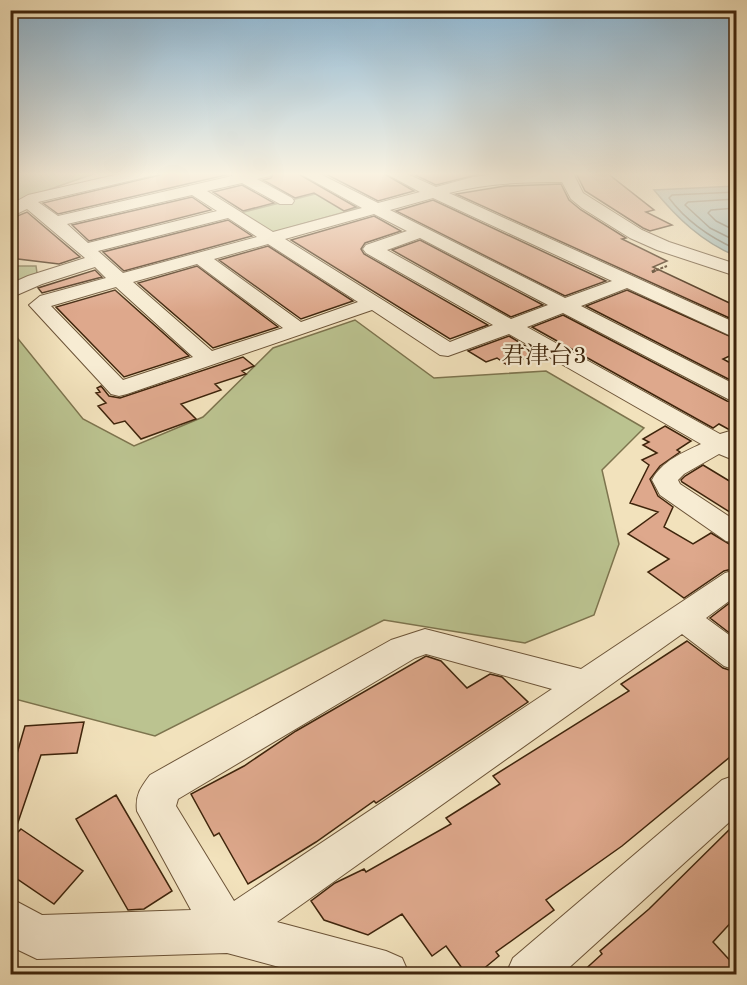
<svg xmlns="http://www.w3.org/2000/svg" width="747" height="985" font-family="'Old Standard TT','Noto Serif JP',serif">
  <rect width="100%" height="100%" fill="#f2e2bc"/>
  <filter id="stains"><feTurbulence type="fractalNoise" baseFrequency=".00333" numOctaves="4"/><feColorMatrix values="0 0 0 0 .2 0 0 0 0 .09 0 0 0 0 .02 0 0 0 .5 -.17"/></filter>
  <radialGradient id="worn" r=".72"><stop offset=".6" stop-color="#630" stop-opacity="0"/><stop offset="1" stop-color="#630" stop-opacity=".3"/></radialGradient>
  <!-- green -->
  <path fill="#bbc390" stroke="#7d744e" stroke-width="1.5" d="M 11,173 L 96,173 L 11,203 Z
    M 327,191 L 359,208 L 274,232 L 270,232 L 240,213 Z
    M 11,266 L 36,266 L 38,280 L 11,297 Z
    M 355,320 L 434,378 L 546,371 L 644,428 L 602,470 L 619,544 L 594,615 L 525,643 L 384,620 L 155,736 L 11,698 L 11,330 L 83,419 L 134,446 L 203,417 L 273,348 Z"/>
  <!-- water -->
  <path fill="#9fbcba" stroke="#798074" stroke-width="1.5" d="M 736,186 L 736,256 C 702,242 677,218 654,190 Z"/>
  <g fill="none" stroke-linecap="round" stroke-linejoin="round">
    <!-- shore -->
    <path stroke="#6f7063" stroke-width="1.5" d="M 736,192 L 672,195 L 669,198 C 687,222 709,237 736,249
      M 736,199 L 688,202 L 685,205 L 710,228 L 736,241
      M 736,208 L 711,210 L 708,213 L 716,221 L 736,231"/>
  </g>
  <!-- building -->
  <path fill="#dea88c" stroke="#3f250c" stroke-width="1.5" d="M 168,173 L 230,174 L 58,214 L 43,203 Z
    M 274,173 L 297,173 L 356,207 L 344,211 L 314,193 L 295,198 L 263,180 L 271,178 Z
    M 324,173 L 383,173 L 414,191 L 378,201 Z
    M 411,173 L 484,173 L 436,185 Z
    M 576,173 L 607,173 L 654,210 L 646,212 L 672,225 L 650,231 L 643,228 L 585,191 Z
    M 561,184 L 569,200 L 581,210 L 626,238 L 622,239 L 667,261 L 653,267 L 736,306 L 736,321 L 456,194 L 505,186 Z
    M 242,185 L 274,203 L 243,211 L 213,192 Z
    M 192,197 L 211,210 L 89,241 L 72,225 Z
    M 433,200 L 606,281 L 565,296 L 396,211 Z
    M 27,212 L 80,257 L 59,264 L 10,258 L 10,219 Z
    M 374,216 L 401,231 L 365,243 L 361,249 L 364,254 L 488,325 L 450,339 L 291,240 Z
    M 228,220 L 252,236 L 124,271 L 103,252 Z
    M 420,240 L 543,305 L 511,317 L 392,250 Z
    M 268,246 L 353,301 L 301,319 L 219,260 Z
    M 197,266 L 278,327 L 213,348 L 138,283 Z
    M 95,270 L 102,277 L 42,293 L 38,288 Z
    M 115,290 L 189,356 L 124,377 L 56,307 Z
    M 627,290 L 736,339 L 736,353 L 723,359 L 736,366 L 736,383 L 586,306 Z
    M 563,315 L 727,401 L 736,403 L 736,430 L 728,429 L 719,424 L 713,428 L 532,327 Z
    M 509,336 L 537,353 L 507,365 L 497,358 L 486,362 L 468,351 Z
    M 243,357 L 254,366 L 242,371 L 246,374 L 215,384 L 221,390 L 181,404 L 196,419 L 141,439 L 125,421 L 114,424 L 98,406 L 106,403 L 96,393 L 100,392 L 97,388 L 101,386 L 109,396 L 120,398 Z
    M 665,426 L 691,441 L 677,450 L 680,452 L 660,466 L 650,479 L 658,496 L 673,507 L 664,527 L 693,544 L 711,533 L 736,548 L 736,568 L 724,571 L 684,598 L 648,572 L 669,559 L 628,534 L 658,512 L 630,503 L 649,465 L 642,460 L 657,453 L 643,445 L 649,442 L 643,439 Z
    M 703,465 L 736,485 L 736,516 L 682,482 L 681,480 L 685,476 Z
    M 736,598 L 736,638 L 710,618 Z
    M 687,641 L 723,668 L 736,672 L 736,752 L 622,846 L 546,900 L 554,910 L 496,952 L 499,956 L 476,975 L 467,975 L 446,946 L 432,956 L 402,914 L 368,935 L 324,920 L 311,901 L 335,883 L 364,869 L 366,872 L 451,824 L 446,818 L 500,784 L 493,776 L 629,691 L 621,684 Z
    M 426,656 L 441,661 L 467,688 L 490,674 L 502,677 L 528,702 L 376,803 L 374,801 L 316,842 L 248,884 L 219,833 L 214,836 L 191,794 L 244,766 L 296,731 Z
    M 84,722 L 77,753 L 41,755 L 14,834 L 10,834 L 10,778 L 25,726 Z
    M 116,795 L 172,891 L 144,909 L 128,910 L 76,819 Z
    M 736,823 L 736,917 L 713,942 L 736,967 L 736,975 L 579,975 L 602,954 L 600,951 L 649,909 Z
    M 21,829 L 83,871 L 54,904 L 10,874 L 10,840 Z"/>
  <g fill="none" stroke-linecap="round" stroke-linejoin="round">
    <!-- minor casing -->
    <g stroke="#6c5438" stroke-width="2">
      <path id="minor" d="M 124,173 L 152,173 L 150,176 L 38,202 L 58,216 L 232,176 L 232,173 L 272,173 L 270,176 L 257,179 L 292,198 L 294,201 L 292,204 L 280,204 L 242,183 L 207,191 L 273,232 L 362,208 L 299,173 L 318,173 L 378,203 L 420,192 L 385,173 L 405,173 L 436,187 L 473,177 L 505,173 L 573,173 L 583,193 L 642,230 L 669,242 L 736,264 L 736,276 L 657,250 L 630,238 L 582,208 L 571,199 L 562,182 C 523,182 487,183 449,193 L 736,323 L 736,337 L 729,335 L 627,288 L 581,306 L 736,385 L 736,401 L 728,399 L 563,313 L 527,327 L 720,434 L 730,431 L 736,432 L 736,461 L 719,454 L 684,474 L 678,480 L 680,484 L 736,521 L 736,543 L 726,541 L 660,495 L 652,480 C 662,461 682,453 701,444 L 509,334 L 448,356 L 440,355 L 372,310 L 127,394 L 119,396 L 111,394 L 29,305 L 40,296 L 106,278 L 95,267 L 42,284 L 10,298 L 10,284 L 28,276 L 85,258 L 27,209 L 10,217 L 10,205 L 28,195 ZM 192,195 L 217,211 L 88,243 L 67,224 ZM 433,198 L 612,281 L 565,298 L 390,210 ZM 374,214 L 407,231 L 366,245 L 363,249 L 366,253 L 493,325 L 450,342 L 285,239 ZM 228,218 L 257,237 L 123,273 L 98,251 ZM 420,238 L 548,305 L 511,319 L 387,250 ZM 268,244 L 358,302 L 301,322 L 214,259 ZM 197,264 L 283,328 L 212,351 L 133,282 ZM 116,287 L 193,357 L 123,380 L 51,306 Z
        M 736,570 L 736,596 L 706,618 L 736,640 L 736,670 L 724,666 L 682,634 L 277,922 L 386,951 L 402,958 L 409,974 L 305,974 L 227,953 L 37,959 L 10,946 L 10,898 L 42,915 L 191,910 L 137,811 C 135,795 141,787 150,775 L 391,640 L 425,629 L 581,669 L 725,573 ZM 426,654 L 552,689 L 234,901 L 176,806 L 178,799 L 415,658 Z
        M 736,775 L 736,816 L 562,974 L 506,974 L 513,958 L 722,780 Z"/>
    </g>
    <!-- path-far1 -->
    <path stroke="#3f250c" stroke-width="2" stroke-dasharray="3 1.5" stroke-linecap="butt" d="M 652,272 L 667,266"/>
    <!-- path -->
    <path stroke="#3f250c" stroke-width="3" stroke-dasharray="4 2" stroke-linecap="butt" d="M 652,272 L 656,270"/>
    <!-- minor -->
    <use href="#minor" fill="#f7ecd3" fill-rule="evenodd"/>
  </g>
  <!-- sky -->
  <linearGradient id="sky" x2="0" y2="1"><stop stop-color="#8bb7d6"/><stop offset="0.56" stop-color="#f9f2e1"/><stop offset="1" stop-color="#f9f2e1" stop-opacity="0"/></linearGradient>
  <rect width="747" height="311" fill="url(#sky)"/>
  <g text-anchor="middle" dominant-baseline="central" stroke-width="4.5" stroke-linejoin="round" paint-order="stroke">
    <!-- neighbourhood labels -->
    <g font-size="24" fill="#3f250c" stroke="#f7ecd3">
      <text x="544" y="357">君津台3</text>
    </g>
  </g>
  <!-- margin -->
  <rect width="747" height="985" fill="none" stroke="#f2e2bc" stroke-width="36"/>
  <rect x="12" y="12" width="723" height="961" fill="none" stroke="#3f250c" stroke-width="3"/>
  <rect x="18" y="18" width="711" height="949" fill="none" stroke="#3f250c" stroke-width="1.5"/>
  <rect width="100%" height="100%" filter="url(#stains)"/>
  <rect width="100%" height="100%" fill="url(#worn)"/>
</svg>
